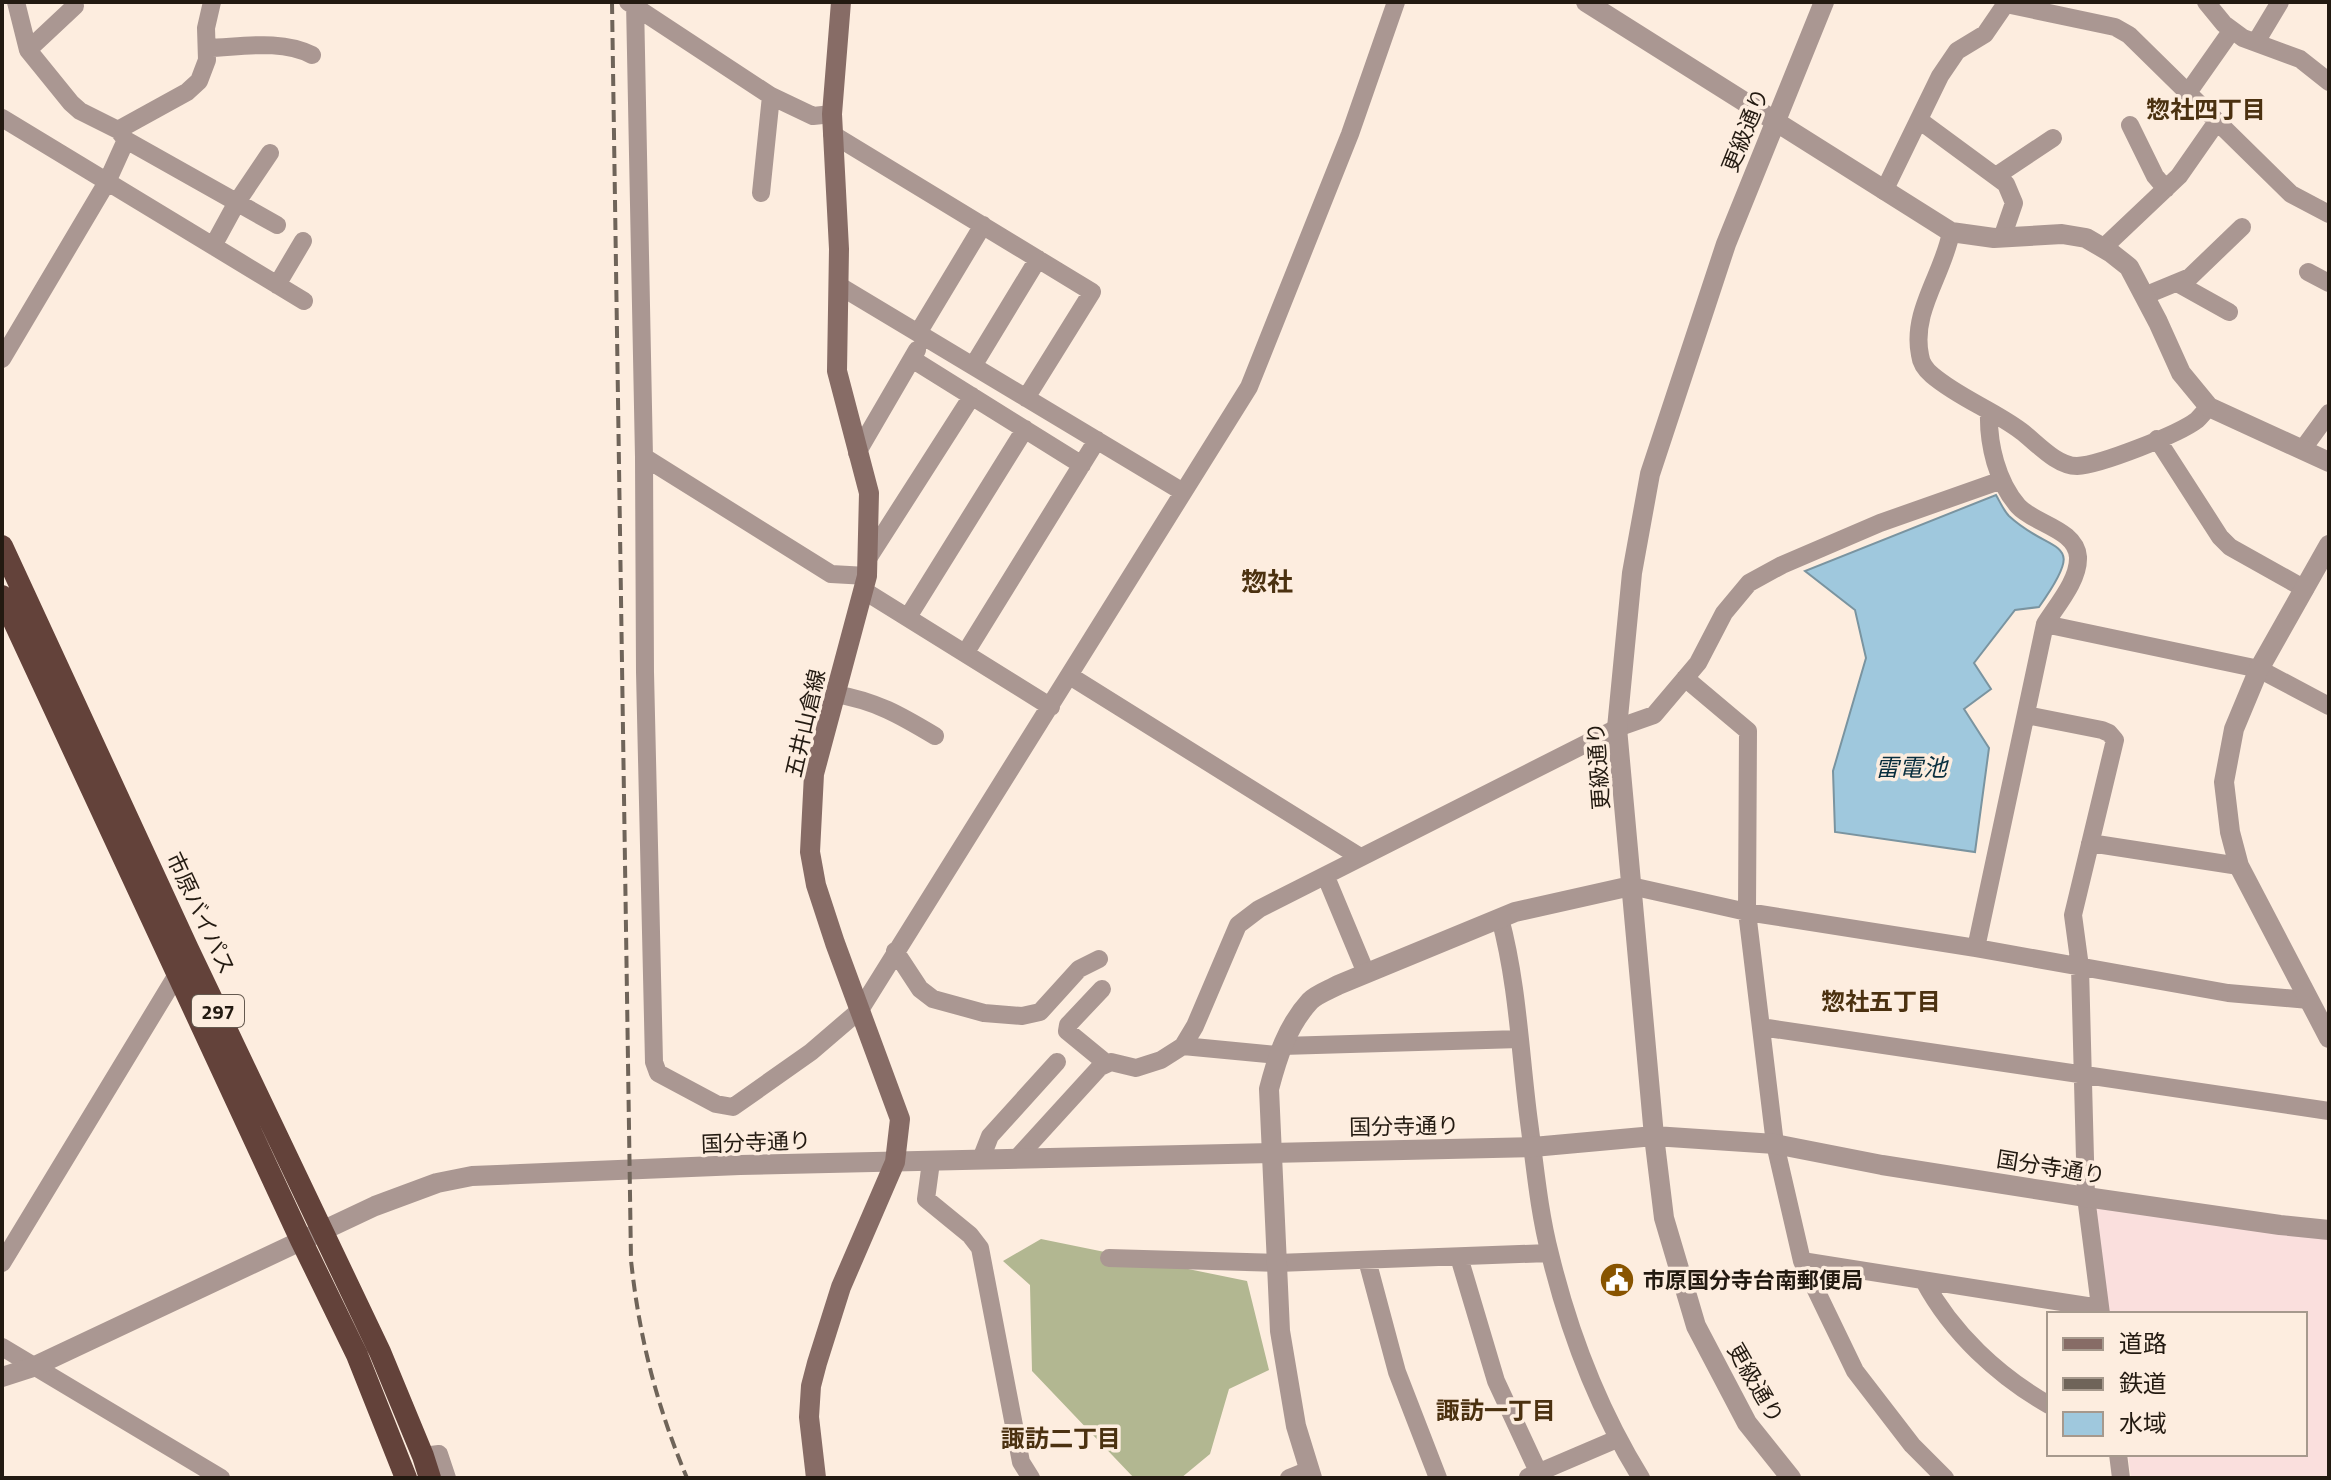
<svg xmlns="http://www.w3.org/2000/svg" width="2331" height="1480" font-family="'Titillium Web','Noto Sans JP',sans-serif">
  <rect width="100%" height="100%" fill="#fdeddf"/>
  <!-- education -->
  <path fill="#fadfdd" d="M 2096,1208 L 2329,1238 L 2329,1478 L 2131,1478 L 2128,1454 L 2305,1454 L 2305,1314 L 2109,1314 Z"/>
  <!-- forest -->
  <path fill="#b2b791" d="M 1041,1239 L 1247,1281 L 1269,1370 L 1229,1389 L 1210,1454 L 1181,1478 L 1134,1478 L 1032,1371 L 1030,1285 L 1003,1261 Z"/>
  <!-- water -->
  <path fill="#9fc8dd" stroke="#7a94a0" stroke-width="2" d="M 1996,495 C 2000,502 2004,511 2009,516 C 2053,557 2090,535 2039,607 L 2015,610 L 1974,663 L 1991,689 L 1964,709 L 1989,748 L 1975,852 L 1835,832 L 1833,771 L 1866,658 L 1855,610 L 1805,571 Z"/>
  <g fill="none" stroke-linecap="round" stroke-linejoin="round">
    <!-- minor -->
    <path stroke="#aa9792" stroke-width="18" d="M 16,2 L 28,50 L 71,103 L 80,111 L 118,130 L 126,140 L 277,225
      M 628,2 L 771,96 L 813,116 L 832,114
      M 635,2 L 644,457 L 645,672 L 654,1062 L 658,1073 L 716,1104 L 733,1107 L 811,1052 L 860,1010 L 1249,387 L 1350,134 L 1396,2
      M 2206,2 L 2224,24 L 2243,38 L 2300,59 L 2329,82
      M 2006,4 L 2115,27 L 2129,35 L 2291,194 L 2329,214
      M 2256,42 L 2280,2
      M 208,48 C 241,47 281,39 312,55
      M 28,50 L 75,6
      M 2187,94 L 2232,30
      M 2,118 L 304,301
      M 1919,120 L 2006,184 L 2014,203 L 2002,238
      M 2130,125 L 2155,176 L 2166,189
      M 118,130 L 187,92 L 199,81 L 207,60 L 206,28 L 212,2
      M 832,134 L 1092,292 L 1026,398
      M 1996,176 L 2053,138
      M 1884,191 L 1940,76 L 1957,51 L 1985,34 L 2007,2
      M 761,193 L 771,96
      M 1951,232 C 1944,273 1911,311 1920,355 C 1921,364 1926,370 1932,375 C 1959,398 1993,410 2021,431 C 2036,442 2056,466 2077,466 C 2100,465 2179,434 2197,420 C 2201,416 2205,411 2209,407
      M 213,246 L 237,202 L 270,153
      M 2103,248 L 2179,176 L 2216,123
      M 2308,272 L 2329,283
      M 2177,283 L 2229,312
      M 277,285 L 303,241
      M 838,285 L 1183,492
      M 2144,296 L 2190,277 L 2242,227
      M 918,333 L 983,225
      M 2,359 L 107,182 L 126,140
      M 912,359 L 1082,465
      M 973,366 L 1038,259
      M 1989,413 C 1988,444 1997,482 2018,506 C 2034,524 2076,529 2078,557 C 2079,580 2057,605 2045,624
      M 2157,439 L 2220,537 L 2230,547 L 2305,589
      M 2302,450 L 2329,413
      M 857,453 L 917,350
      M 644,457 L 831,574 L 867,576
      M 869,557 L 972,396
      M 863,590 L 1051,707
      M 908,617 L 1025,429
      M 966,652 L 1097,440
      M 1070,676 L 1360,857
      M 1685,678 L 1748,731 L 1747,912 L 1775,1144 L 1802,1261 L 1855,1371 L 1912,1445 L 1945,1478
      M 835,694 C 876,701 900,715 935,736
      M 2026,715 L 2102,730 L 2109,733 L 2115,740 L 2073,915 L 2080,967 L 2086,1197 L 2101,1314
      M 2090,843 L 2239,866
      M 1326,877 L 1366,973
      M 1631,886 L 1747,912 L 1976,948 L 2228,993 L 2309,1000
      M 1500,918 C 1518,985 1520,1054 1529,1122 C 1535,1166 1539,1212 1550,1254 C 1569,1332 1599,1410 1641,1478
      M 1976,948 L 2045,624 L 2259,669 L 2329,706
      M 895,951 L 920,989 L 933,999 L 984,1013 L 1022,1016 L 1040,1012 L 1079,969 L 1099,959
      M 1102,989 L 1068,1025 L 1067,1031 L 1106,1063
      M 1761,1027 L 2329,1111
      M 1183,1046 L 1277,1055
      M 1282,1046 L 1520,1039
      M 1017,1158 L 1100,1067 L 1111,1062 L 1136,1068 L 1161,1060 L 1183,1046 L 1195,1026 L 1238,925 L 1259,909 L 1617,728 L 1654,715 L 1698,663 L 1724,613 L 1749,583 L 1782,565 L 1880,523 L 2002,480
      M 981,1159 L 990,1136 L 1057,1062
      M 931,1162 L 926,1199 L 970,1235 L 980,1248 L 1021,1462 L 1031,1478
      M 1459,1257 L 1496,1381 L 1541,1478
      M 1109,1258 L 1277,1263 L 1549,1253
      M 1367,1260 L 1397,1372 L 1438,1478
      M 1802,1261 L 2100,1308
      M 2,1263 L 178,973
      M 1924,1281 C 1952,1333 1998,1376 2049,1405
      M 2,1347 L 221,1478
      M 2118,1454 L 2121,1478
      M 423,1456 L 439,1454 L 447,1478
      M 1528,1477 L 1617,1439
      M 1289,1478 L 1309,1470"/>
    <!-- tertiary -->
    <path stroke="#aa9792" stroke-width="20" d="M 1586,2 L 1951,232 L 1994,238 L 2062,234 L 2086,238 L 2110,252 L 2129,267 L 2158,322 L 2181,373 L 2209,407 L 2329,462
      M 2329,545 L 2259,669 L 2234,729 L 2224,782 L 2230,832 L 2239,866 L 2329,1038
      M 2,1377 L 33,1367 L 375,1206 L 437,1183 L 472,1176 L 740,1165 L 1533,1147 L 1654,1136 L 1775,1144 L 1882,1165 L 2086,1197 L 2280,1225 L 2329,1230
      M 1312,1478 L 1296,1426 L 1280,1331 L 1269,1089 C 1277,1058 1287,1026 1310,1001 C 1317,994 1329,990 1338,985 L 1515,912 L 1631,886
      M 1791,1478 L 1747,1423 L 1696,1326 L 1664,1218 L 1654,1136 L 1617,728 L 1632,573 L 1650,474 L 1726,244 L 1824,2"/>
    <!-- secondary -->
    <path stroke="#876c66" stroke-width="20" d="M 816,1478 L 809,1417 L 811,1386 L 817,1363 L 841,1287 L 895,1162 L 900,1119 L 835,943 L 816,885 L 810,852 L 814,774 L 867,576 L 869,493 L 837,371 L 839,249 L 832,114 L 841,2"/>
    <!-- trunk -->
    <path stroke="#63423a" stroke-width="22" d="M 2,546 L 188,949 L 380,1352 L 423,1456 L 430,1478
      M 2,596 L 301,1240 L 357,1355 L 406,1478"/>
    <!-- rail -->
    <path stroke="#6f6459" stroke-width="4" stroke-dasharray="12 6" stroke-linecap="butt" d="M 612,2 L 631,1260 C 639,1337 657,1407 687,1478"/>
  </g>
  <!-- icons -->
  <defs>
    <g id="civic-disc" transform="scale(1.8)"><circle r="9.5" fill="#885400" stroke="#fdeddf"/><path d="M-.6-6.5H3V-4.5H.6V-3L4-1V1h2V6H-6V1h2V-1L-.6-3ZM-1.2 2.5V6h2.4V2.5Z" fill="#fff"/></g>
  </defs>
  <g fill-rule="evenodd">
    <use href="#civic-disc" x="1617" y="1280"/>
  </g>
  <g text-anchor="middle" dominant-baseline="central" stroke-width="7" stroke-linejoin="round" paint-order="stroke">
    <!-- shield labels -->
    <rect fill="#fdeddf" stroke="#64594f" stroke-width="2" x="192" y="995" width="52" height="32" rx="6"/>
    <g font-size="20" font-weight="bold" fill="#231a11">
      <text x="218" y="1011">297</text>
    </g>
    <!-- street labels -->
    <g font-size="22" fill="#231a11" stroke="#fdeddf">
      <text transform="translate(1745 130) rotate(-68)">更級通り</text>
      <text transform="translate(805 723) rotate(-77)">五井山倉線</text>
      <text transform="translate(1598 766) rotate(-94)">更級通り</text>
      <text transform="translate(201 913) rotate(65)">市原バイパス</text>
      <text transform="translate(1404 1126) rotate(-1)">国分寺通り</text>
      <text transform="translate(756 1142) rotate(-2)">国分寺通り</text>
      <text transform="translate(2051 1167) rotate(9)">国分寺通り</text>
      <text transform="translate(1756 1383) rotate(60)">更級通り</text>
    </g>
    <!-- poi labels -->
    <g font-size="22" font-weight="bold" fill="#231a11" stroke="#fdeddf" text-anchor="start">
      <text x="1643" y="1280">市原国分寺台南郵便局</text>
    </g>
    <!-- neighbourhood labels -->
    <g font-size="24" font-weight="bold" fill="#4b3110" stroke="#fdeddf">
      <text x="2206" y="109">惣社四丁目</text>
      <text x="1881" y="1001">惣社五丁目</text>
      <text x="1496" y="1410">諏訪一丁目</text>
      <text x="1061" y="1438">諏訪二丁目</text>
    </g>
    <!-- water labels -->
    <g font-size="24" font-style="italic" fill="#082e3e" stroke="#fdeddf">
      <text x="1911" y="767">雷電池</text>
    </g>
    <!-- quarter labels -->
    <g font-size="26" font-weight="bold" fill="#4b3110" stroke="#fdeddf">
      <text x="1267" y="581">惣社</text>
    </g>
  </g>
  <!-- border -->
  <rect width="2331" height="1480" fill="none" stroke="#231a11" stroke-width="8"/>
  <!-- legend -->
  <rect x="2047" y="1312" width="260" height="144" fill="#fdeddf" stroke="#a6998d" stroke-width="2"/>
  <rect x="2063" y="1338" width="40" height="12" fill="#876c66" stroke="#a6998d" stroke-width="2"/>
  <text x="2119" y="1352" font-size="24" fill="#231a11">道路</text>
  <rect x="2063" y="1378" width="40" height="12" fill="#6f6459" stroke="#a6998d" stroke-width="2"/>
  <text x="2119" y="1392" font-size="24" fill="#231a11">鉄道</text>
  <rect x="2063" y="1412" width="40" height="24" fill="#9fc8dd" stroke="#a6998d" stroke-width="2"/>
  <text x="2119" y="1432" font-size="24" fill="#231a11">水域</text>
</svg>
